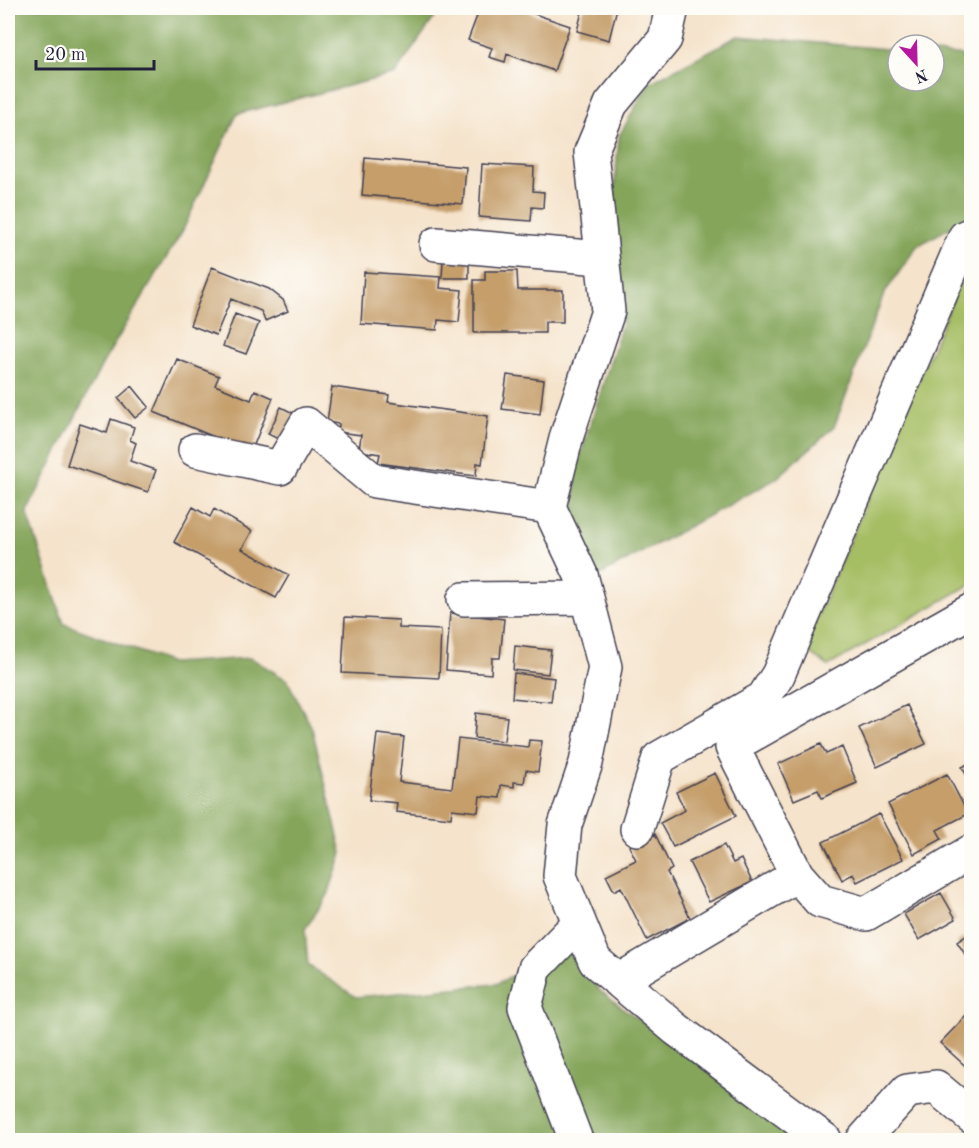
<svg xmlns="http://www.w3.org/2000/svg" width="979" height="1148" font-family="'Old Standard TT',serif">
  <rect width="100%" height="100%" fill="#fdfcf7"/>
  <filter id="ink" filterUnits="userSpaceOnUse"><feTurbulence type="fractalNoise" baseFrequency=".0167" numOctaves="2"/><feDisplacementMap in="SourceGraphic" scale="12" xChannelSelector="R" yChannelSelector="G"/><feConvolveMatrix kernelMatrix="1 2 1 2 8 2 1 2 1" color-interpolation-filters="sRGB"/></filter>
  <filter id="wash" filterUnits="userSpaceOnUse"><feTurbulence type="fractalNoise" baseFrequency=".008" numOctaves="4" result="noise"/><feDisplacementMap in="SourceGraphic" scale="24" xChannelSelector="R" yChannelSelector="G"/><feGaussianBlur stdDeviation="1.35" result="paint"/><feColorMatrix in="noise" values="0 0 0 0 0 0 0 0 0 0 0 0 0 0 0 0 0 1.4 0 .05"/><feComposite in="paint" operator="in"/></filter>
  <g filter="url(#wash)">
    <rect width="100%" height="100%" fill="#f5e3cb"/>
    <!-- green -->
    <path fill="#a6be64" stroke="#647050" stroke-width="1.5" d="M 971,257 L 971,584 L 828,666 L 804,648 Z"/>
    <!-- forest -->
    <path fill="#84a55a" stroke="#53644a" stroke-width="1.5" d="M 8,8 L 441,8 L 395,74 L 237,114 L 183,230 L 104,361 L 27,512 L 64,624 L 171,663 L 251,658 L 287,680 L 312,728 L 342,853 L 328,895 L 305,929 L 308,965 L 356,997 L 496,984 L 559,952 L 575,949 L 599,990 L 801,1140 L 8,1140 Z
      M 738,36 L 898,50 L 898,81 L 934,81 L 934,53 L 971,56 L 971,216 L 917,246 L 884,294 L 834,427 L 776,479 L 595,578 L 574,508 L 577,466 L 622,325 L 622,282 L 613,205 L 619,136 L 649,83 Z"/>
    <g id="blocks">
      <!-- building -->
      <path fill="#c59e6a" d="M 480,8 L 517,8 L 570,26 L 554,71 L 507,54 L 505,62 L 489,57 L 492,48 L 468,40 Z
        M 583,8 L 617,8 L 609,40 L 577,31 Z
        M 365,158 L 466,167 L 463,204 L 362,195 Z
        M 482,164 L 534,167 L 533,191 L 544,192 L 543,208 L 532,207 L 531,221 L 479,217 Z
        M 443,260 L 469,260 L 469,278 L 442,278 Z
        M 212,267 L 269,289 L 283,300 L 288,311 L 265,321 L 261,311 L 231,299 L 216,335 L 190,325 Z
        M 485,271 L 517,271 L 518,290 L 563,290 L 563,322 L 545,322 L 545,333 L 474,333 L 474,280 L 485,280 Z
        M 364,272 L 441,277 L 440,288 L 462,290 L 459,322 L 438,320 L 437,330 L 361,324 Z
        M 235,314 L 259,323 L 246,354 L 223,346 Z
        M 177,359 L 219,376 L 215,385 L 251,400 L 255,390 L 273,398 L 251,452 L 154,412 Z
        M 507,375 L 544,380 L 540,414 L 502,409 Z
        M 132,386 L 149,407 L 135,418 L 118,398 Z
        M 332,387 L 389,395 L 388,402 L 488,416 L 482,464 L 477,463 L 476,476 L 378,463 L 380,454 L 359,451 L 361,435 L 338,432 L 339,424 L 327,422 Z
        M 281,407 L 295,414 L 282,441 L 268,434 Z
        M 111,419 L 134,427 L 130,440 L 136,443 L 130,461 L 156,470 L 148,492 L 67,465 L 80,424 L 107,433 Z
        M 193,507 L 210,517 L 214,509 L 252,531 L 242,549 L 289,575 L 276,598 L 174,542 Z
        M 450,613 L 504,619 L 500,658 L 492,658 L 491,674 L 446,670 Z
        M 345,617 L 399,620 L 399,628 L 441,630 L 439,678 L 342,673 Z
        M 515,646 L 551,650 L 548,674 L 513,670 Z
        M 514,673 L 554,678 L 551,702 L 512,698 Z
        M 907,705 L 926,744 L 877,767 L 859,728 Z
        M 476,713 L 507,717 L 504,741 L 474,738 Z
        M 377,734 L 404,737 L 399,782 L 452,788 L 458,739 L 528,747 L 529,740 L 542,741 L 538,772 L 526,770 L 524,783 L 514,782 L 514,787 L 501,785 L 500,798 L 480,796 L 478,812 L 452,809 L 451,818 L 396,812 L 397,803 L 369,800 Z
        M 821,744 L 826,754 L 842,747 L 857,783 L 822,798 L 818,790 L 794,800 L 778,764 Z
        M 972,762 L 972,785 L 962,767 Z
        M 715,773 L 736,816 L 673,847 L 660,823 L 685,810 L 676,792 Z
        M 947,774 L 968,814 L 937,830 L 942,839 L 914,854 L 888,804 Z
        M 879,814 L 903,859 L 857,882 L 853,874 L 842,880 L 823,842 Z
        M 655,834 L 672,869 L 667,872 L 690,918 L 647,940 L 621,887 L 614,891 L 606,875 L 636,860 L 629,846 Z
        M 724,845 L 733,863 L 741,859 L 752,882 L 709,902 L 689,862 Z
        M 941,893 L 956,919 L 919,940 L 904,914 Z
        M 972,932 L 972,965 L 957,942 Z
        M 968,1014 L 972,1017 L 972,1072 L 940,1043 Z"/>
    </g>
  </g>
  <g filter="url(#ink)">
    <use href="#blocks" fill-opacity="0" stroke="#423f51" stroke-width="1.5"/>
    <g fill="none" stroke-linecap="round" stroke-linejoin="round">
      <!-- street casing -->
      <g stroke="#423f51" stroke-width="36">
        <path id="street" d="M 672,8 L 665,39 L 611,104 L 591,152 L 608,311 L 567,435 L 549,507 L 581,575 L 605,667 L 586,763 L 565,825 L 560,876 L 595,961 L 676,1029 L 825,1140
          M 436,244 L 601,258
          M 195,450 L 280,468 L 306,424 L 374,481 L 549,507
          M 464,599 L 587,598
          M 736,744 L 972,610
          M 732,747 L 778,675 L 965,237 L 972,234
          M 732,747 L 797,875 L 820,901 L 866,914 L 972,851
          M 637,829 L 659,758 L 758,701
          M 618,981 L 797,875
          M 576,1140 L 525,1007 L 535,968 L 579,923
          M 863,1140 L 907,1091 L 936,1087 L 972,1117"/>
      </g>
      <!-- street -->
      <use href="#street" stroke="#fff" stroke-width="33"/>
    </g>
  </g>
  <!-- margin -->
  <rect width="979" height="1148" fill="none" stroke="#fdfcf7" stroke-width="30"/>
  <!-- north arrow -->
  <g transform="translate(916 63) rotate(158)"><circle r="28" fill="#fdfcf7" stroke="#a5a5ac" stroke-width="1.5"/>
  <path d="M0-4.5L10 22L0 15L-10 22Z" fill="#b5179e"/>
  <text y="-9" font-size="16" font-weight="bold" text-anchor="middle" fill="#22223b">N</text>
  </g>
  <!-- scale -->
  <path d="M36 60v9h118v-9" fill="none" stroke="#22223b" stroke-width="3"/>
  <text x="45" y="60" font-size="18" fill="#22223b" stroke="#fdfcf7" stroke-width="4.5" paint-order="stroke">20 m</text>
</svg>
